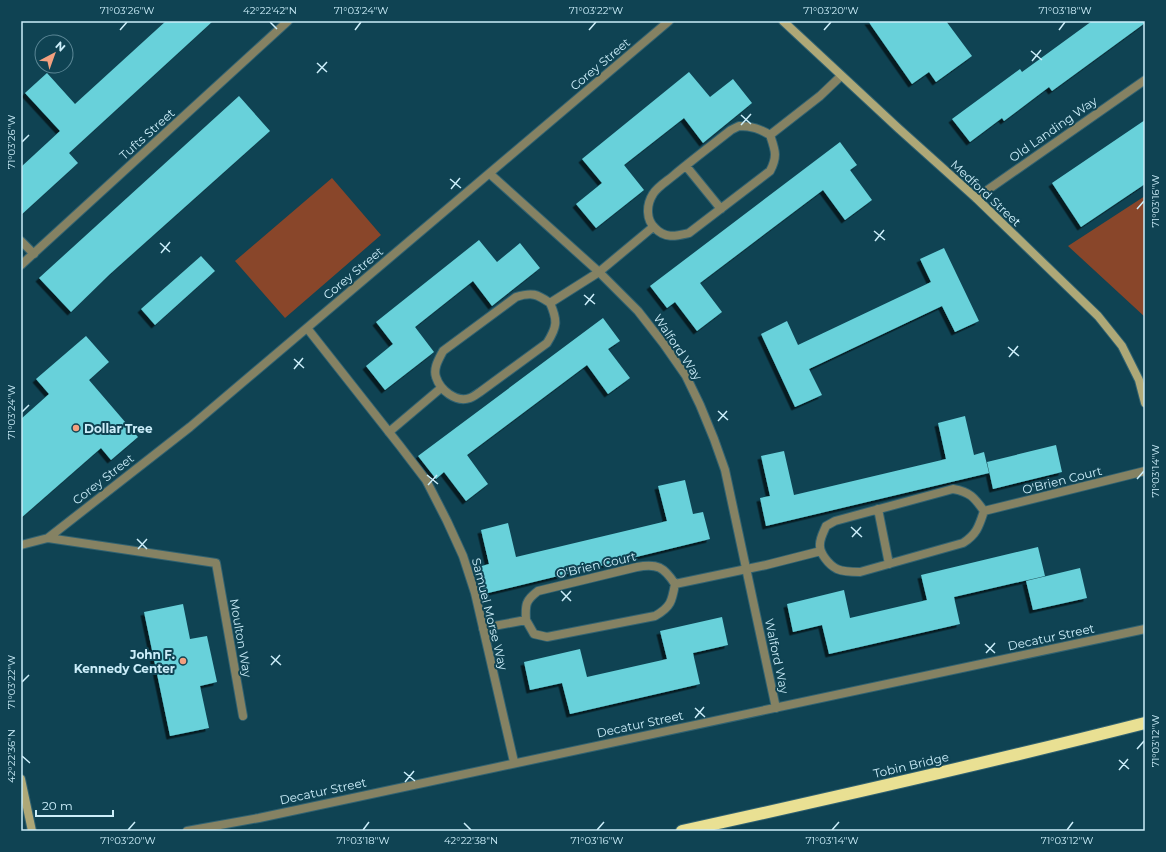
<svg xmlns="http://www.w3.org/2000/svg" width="1166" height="852" font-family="Montserrat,sans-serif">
  <defs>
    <filter id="shadow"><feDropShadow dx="-3.5" dy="3.5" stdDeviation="0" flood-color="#0009"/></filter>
  </defs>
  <rect width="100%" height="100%" fill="#0f4353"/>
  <!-- green -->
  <path fill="#89462a" d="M 332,178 L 381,235 L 285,318 L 235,261 Z
    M 1145,196 L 1145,317 L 1068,246 Z"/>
  <!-- building -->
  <path fill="#67d1da" filter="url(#shadow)" d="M 166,21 L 213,21 L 69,153 L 78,163 L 21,215 L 21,167 L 60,131 L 25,93 L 47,73 L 75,104 Z
    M 868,21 L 946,21 L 972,56 L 936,82 L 929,72 L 912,84 Z
    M 1092,21 L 1145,21 L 1145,23 L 1052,91 L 1049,87 L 1004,121 L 1002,118 L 970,142 L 952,119 L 1020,69 L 1022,72 Z
    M 689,72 L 710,97 L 733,79 L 752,103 L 703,143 L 684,118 L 624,165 L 644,190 L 596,228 L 576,204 L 602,183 L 582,159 Z
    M 239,96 L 270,131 L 110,274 L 71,312 L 39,278 Z
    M 1145,120 L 1145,184 L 1081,227 L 1052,183 Z
    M 840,142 L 857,165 L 850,170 L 872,200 L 845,220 L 823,190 L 700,283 L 722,312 L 697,331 L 675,302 L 667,308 L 650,286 Z
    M 479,240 L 497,262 L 520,243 L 540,268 L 492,306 L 473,281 L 415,327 L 434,352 L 385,390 L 366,366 L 393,344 L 376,322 Z
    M 944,248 L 979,321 L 955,332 L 942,306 L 809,369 L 822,395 L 795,407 L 761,334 L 787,321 L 798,345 L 931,282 L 920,259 Z
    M 201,256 L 215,271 L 155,325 L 141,309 Z
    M 603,318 L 620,341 L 608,349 L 630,378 L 608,394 L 587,365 L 467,455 L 488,484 L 466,501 L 444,472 L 436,479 L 418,456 Z
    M 86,336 L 109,362 L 89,380 L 138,437 L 111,460 L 101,448 L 21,518 L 21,419 L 49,394 L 36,379 Z
    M 965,416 L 974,455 L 984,452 L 989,473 L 766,526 L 760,498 L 770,496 L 761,456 L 784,451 L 794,495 L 946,459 L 938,423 Z
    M 1056,445 L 1062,472 L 993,489 L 987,462 Z
    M 685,480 L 693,514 L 703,512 L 710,539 L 484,594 L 478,567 L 489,564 L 481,530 L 508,523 L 516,557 L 667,521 L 658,486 Z
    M 1038,547 L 1045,576 L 954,597 L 960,624 L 829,654 L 822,625 L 793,632 L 787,604 L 844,590 L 850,618 L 927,600 L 921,575 Z
    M 1080,568 L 1087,598 L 1033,610 L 1026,581 Z
    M 183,604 L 190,639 L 207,636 L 217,682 L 200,686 L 209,728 L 170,736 L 144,612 Z
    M 722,617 L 728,645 L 693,653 L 700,684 L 570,714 L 562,683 L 530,690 L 524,662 L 580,649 L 587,677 L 667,659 L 660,631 Z"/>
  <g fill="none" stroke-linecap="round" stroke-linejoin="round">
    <!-- pedestrian casing -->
    <g stroke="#316271" stroke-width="10">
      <path id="pedestrian" d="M 739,126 C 752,126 760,129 770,135 C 775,150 778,156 770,171 L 689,233 C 676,236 665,239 655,228 C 646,220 646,205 653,194 C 657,187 667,181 673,176 C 692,160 712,145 731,130 Z
        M 770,135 L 820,96 L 841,76
        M 686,166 L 721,209
        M 550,303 C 558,321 557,327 547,343 L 480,392 C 477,394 473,397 470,398 C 456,403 440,390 436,377 C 433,368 439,359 443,351 L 516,297 C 532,292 537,294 550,303 L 599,272 L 653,227
        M 389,432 L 441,388
        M 953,489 C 970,492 974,497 984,511 C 979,526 977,534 963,543 L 860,572 C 852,572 844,572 837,569 C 829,565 819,553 820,544 C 820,538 824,531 826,526 L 835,521 Z
        M 878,509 L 889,564
        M 984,511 L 1145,471
        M 675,584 L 766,565 L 821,551
        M 483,628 L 526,620 L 534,634 L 547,637 L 655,616 C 671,607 672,601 675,584 C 664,567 657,563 637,567 L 538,591 C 526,600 525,604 526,620"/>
    </g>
    <!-- minor casing -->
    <g stroke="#316271" stroke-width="10">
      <path id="minor" d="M 490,174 L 599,272 L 638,311 L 663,343 L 686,376 L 700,405 L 714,439 L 725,470 L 776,708
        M 976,198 L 1145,80
        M 21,241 L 34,254
        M 21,265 L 288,21
        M 307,328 L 400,446 L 426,480 L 447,521 L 463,556 L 475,593 L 514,762
        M 48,538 L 190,427 L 669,21
        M 21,545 L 48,538 L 216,563 L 243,716
        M 187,831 L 259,818 L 1145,629"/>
    </g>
    <!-- secondary casing -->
    <g stroke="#316271" stroke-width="10">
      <path id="secondary" d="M 783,21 L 898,128 L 976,198 L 1098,316 L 1122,346 L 1139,380 L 1145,403
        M 21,779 L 32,831"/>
    </g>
    <!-- motorway casing -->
    <g stroke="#316271" stroke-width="14">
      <path id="motorway" d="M 682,831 C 837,797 991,762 1145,723"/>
    </g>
    <!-- pedestrian -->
    <use href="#pedestrian" stroke="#858263" stroke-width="8"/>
    <!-- minor -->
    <use href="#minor" stroke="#858263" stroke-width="8"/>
    <!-- secondary -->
    <use href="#secondary" stroke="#aea877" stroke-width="8"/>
    <!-- motorway -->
    <use href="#motorway" stroke="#e9e093" stroke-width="12"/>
  </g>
  <!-- ticks -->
  <path fill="none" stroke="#cceefa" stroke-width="1.5" d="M 270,22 L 277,29M 120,30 L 127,22M 355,30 L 361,22M 589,30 L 596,22M 824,30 L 831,22M 1059,30 L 1065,22M 1031,51 L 1042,60M 1032,61 L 1041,50M 317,63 L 327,72M 317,73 L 327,62M 741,115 L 751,124M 741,125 L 751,114M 22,142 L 29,135M 450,179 L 461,188M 451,189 L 460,178M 1137,209 L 1144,201M 874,231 L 885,240M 875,241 L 884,230M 160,243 L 170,252M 161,253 L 170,242M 584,295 L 595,304M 585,305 L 594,294M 1008,347 L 1019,356M 1009,357 L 1018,346M 294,359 L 304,368M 294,369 L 303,358M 718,411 L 728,420M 22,412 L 29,405M 718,421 L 727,411M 427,475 L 438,484M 1137,479 L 1144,471M 428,485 L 437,475M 851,527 L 862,537M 852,537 L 861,527M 137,539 L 147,549M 138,549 L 147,539M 561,591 L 571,601M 562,601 L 571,591M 985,644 L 995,653M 986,653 L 995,643M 271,656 L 281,665M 271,665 L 280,655M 22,682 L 29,675M 695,708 L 705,717M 695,718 L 704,707M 1137,749 L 1144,741M 22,756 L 30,763M 1119,760 L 1129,769M 1119,770 L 1128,759M 404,772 L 415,781M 405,782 L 414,771M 464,823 L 471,830M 128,830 L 135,822M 363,830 L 369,822M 597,830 L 604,822M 832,830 L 839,822M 1067,830 L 1073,822"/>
  <!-- markers -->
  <g fill="#f2a07f" stroke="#0f4353" stroke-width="1.5">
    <circle cx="76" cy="428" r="4"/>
    <circle cx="183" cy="661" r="4"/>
  </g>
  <g text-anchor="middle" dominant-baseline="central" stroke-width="4" stroke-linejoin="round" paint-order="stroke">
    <!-- street labels -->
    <g font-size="12" fill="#cceefa" stroke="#0f4353">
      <text transform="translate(600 64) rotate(-40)">Corey Street</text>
      <text transform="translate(1053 129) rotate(-35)">Old Landing Way</text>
      <text transform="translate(147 134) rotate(-42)">Tufts Street</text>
      <text transform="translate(986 193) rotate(43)">Medford Street</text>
      <text transform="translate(353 273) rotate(-40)">Corey Street</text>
      <text transform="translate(678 347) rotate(56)">Walford Way</text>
      <text transform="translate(103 479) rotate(-38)">Corey Street</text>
      <text transform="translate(1062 480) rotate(-14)">O'Brien Court</text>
      <text transform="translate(596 565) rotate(-13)">O'Brien Court</text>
      <text transform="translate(490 614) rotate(76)">Samuel Morse Way</text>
      <text transform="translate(1051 637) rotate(-12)">Decatur Street</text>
      <text transform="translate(241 638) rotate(80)">Moulton Way</text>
      <text transform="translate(777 656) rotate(78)">Walford Way</text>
      <text transform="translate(640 724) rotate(-12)">Decatur Street</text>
      <text transform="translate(911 765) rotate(-13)">Tobin Bridge</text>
      <text transform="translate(323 791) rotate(-12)">Decatur Street</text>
    </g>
    <!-- poi labels -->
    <g font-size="12" font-weight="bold" fill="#cceefa" stroke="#0f4353" text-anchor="start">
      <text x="84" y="428">Dollar Tree</text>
      <text x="175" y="654" text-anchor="end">John F.<tspan x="175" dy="14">Kennedy Center</tspan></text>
    </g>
  </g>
  <!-- border -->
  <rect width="1166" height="852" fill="none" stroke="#0f4353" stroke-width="44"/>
  <!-- north arrow -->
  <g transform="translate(54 54) rotate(41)"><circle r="19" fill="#0f4353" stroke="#5b8796"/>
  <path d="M0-3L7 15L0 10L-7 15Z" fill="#f2a07f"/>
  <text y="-6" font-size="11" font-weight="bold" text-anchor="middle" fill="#cceefa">N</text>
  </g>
  <!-- scale -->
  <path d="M36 810v6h77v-6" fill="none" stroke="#cceefa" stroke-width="2"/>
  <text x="42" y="810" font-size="12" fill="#cceefa" stroke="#0f4353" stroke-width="3" paint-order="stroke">20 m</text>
  <rect x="22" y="22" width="1122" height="808" fill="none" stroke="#cceefa" stroke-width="1.5"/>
  <g font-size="10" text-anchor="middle" fill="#cceefa">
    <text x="127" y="14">71°03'26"W</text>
    <text x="270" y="14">42°22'42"N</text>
    <text x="361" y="14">71°03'24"W</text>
    <text x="596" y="14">71°03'22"W</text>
    <text x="831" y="14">71°03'20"W</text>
    <text x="1065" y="14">71°03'18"W</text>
    <text transform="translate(11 142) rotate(-90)" y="4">71°03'26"W</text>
    <text transform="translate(1155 201) rotate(-90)" y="4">71°03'16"W</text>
    <text transform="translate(11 412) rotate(-90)" y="4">71°03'24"W</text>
    <text transform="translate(1155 471) rotate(-90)" y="4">71°03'14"W</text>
    <text transform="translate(11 682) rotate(-90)" y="4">71°03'22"W</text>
    <text transform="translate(1155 741) rotate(-90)" y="4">71°03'12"W</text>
    <text transform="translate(11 756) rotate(-90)" y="4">42°22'36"N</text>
    <text x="128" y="844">71°03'20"W</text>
    <text x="363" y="844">71°03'18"W</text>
    <text x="471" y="844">42°22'38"N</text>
    <text x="597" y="844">71°03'16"W</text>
    <text x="832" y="844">71°03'14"W</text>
    <text x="1067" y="844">71°03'12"W</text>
  </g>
</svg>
